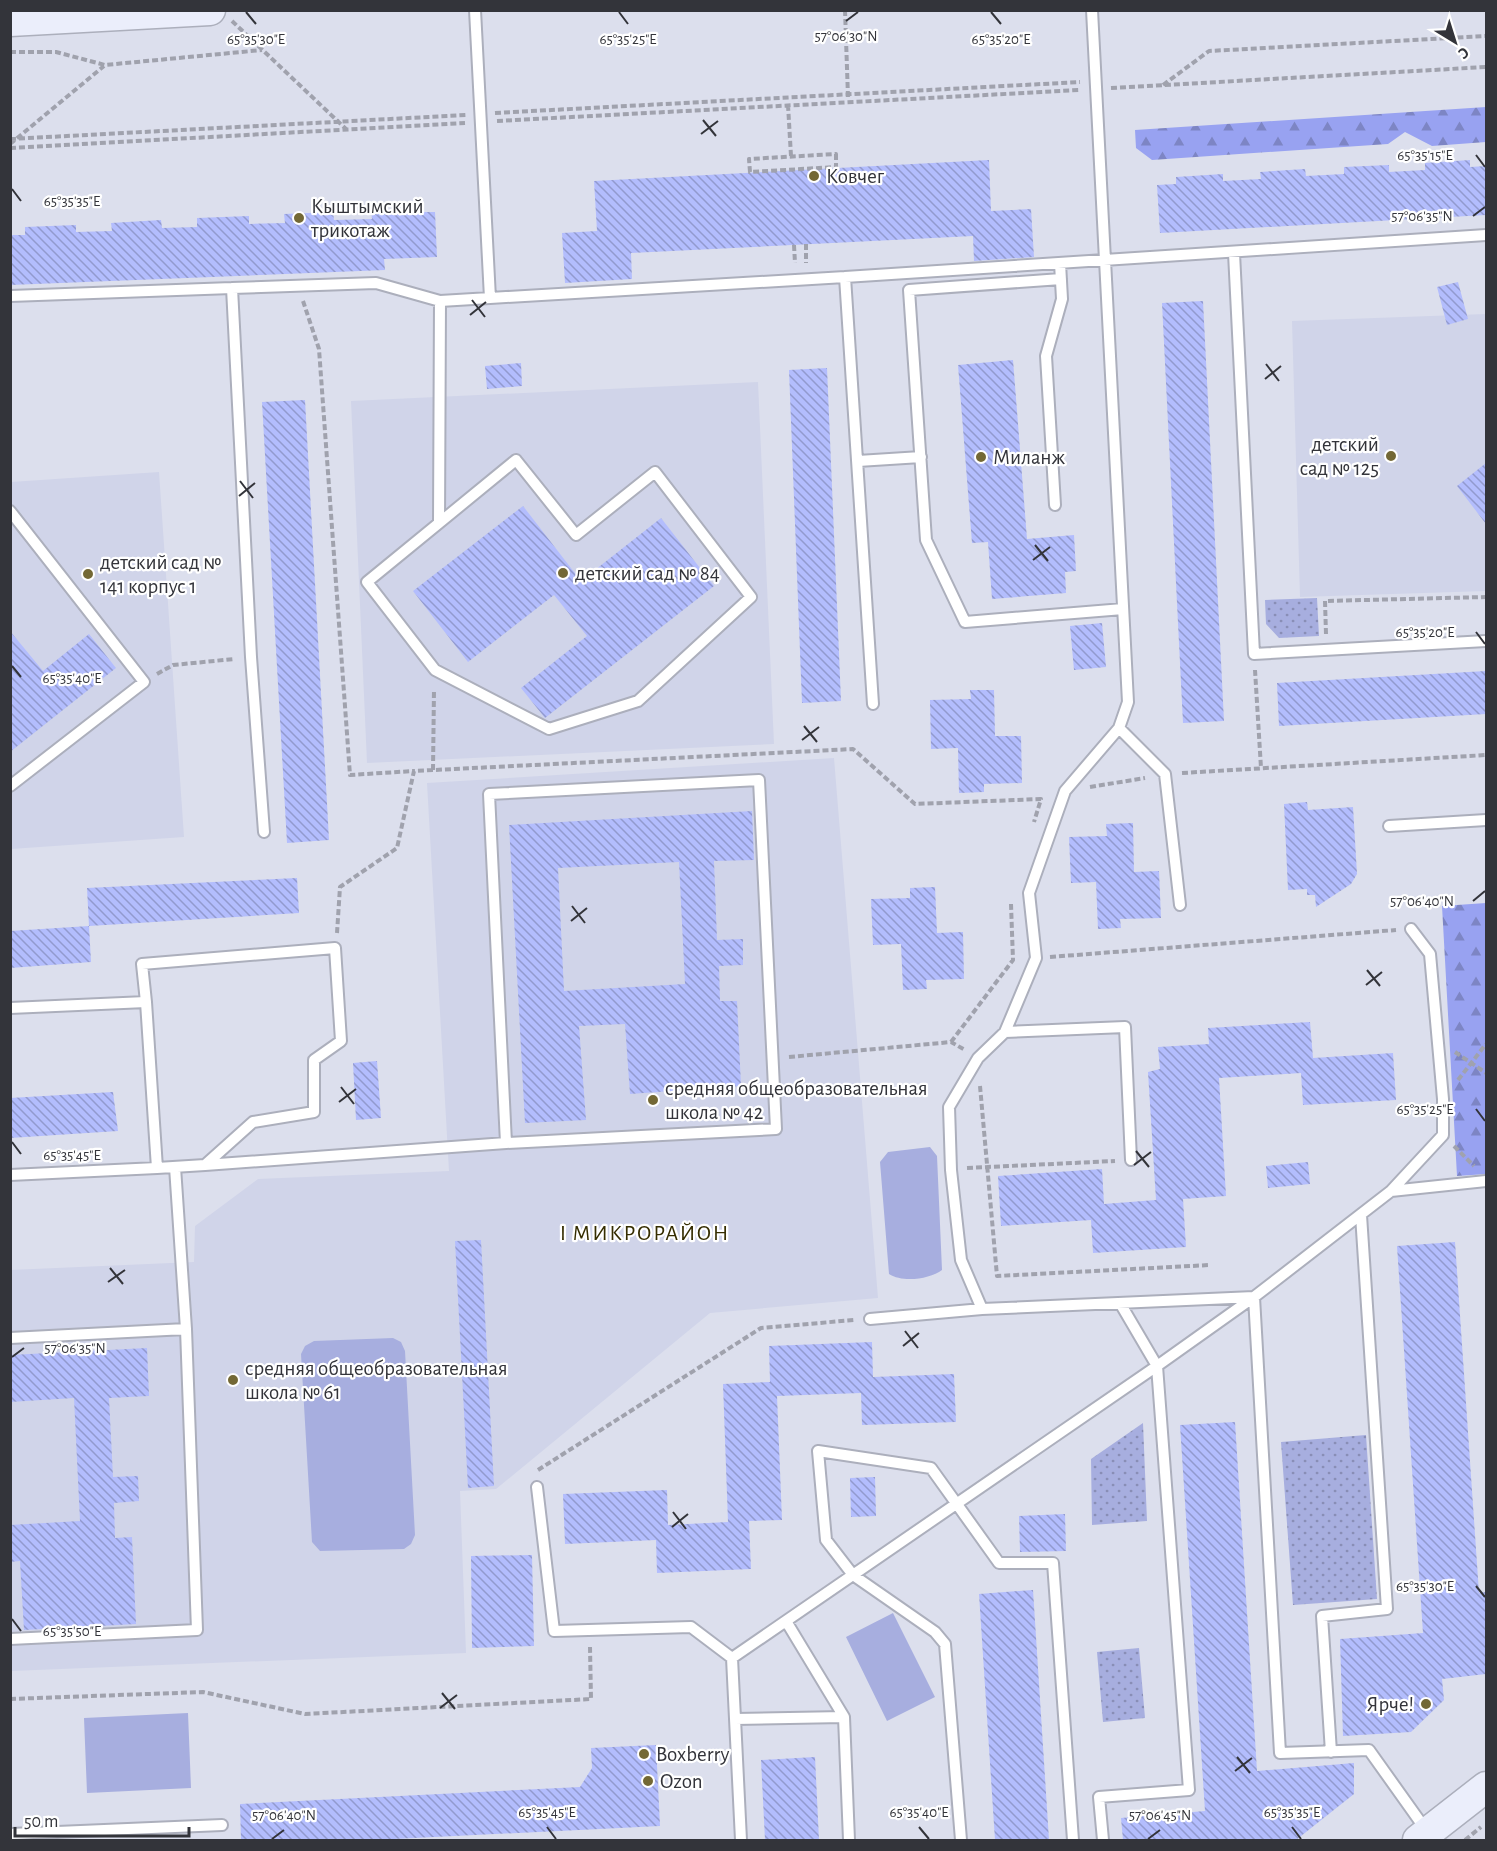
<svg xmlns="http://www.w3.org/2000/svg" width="1497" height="1851" font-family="'Alegreya Sans',sans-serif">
  <defs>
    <pattern id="grass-dots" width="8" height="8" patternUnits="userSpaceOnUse" patternTransform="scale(1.5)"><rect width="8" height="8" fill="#a7aedf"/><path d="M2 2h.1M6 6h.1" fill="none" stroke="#898eb6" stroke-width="1.8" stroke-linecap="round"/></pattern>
    <pattern id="forest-firs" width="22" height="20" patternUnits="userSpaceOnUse" patternTransform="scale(1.5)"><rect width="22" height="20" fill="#98a2f1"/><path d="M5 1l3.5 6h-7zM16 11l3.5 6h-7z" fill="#7d85c4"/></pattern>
    <pattern id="building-back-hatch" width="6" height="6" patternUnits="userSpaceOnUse" patternTransform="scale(1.5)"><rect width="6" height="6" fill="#b3bdfd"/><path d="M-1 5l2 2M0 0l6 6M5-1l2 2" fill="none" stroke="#929ace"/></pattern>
  </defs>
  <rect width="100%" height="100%" fill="#dcdfed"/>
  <!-- built -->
  <path fill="#d0d4e9" d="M 1486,314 L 1486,591 L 1300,597 L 1292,321 Z
    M 758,382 L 774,744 L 367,763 L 351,401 Z
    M 159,472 L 184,837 L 11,849 L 11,482 Z
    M 834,758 L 878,1298 L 710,1313 L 496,1489 L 460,1491 L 466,1653 L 11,1671 L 10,1270 L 194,1262 L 195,1226 L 258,1179 L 449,1171 L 427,783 Z"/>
  <!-- grass -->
  <path fill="url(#grass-dots)" d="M 1317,598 L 1319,636 L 1279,638 L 1266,624 L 1265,600 Z
    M 1143,1423 L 1147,1521 L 1092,1525 L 1091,1459 Z
    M 1366,1435 L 1377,1599 L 1293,1605 L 1281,1442 Z
    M 1139,1648 L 1145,1718 L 1103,1722 L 1097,1652 Z"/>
  <!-- forest -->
  <path fill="url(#forest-firs)" d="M 1486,107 L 1486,142 L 1432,146 L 1405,132 L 1388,144 L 1152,160 L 1136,148 L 1135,130 Z
    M 1486,903 L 1486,1174 L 1457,1176 L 1442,906 Z"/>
  <!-- garden -->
  <path fill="#a7aedf" d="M 930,1147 L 937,1156 L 942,1270 C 930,1279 903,1283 889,1274 L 880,1162 L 888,1152 Z
    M 393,1338 L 401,1342 L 405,1351 L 415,1535 L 411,1544 L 404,1549 L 320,1551 L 312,1542 L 301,1354 L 305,1346 L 314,1341 Z
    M 893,1613 L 935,1697 L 887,1721 L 846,1637 Z
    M 188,1713 L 191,1788 L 87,1793 L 84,1718 Z"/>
  <!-- building -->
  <path fill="url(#building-back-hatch)" fill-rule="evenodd" d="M 989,160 L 991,211 L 1031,209 L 1034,257 L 974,261 L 973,236 L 672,251 L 631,253 L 632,279 L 565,283 L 562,233 L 597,231 L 594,181 Z
    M 1470,160 L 1470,167 L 1486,166 L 1486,215 L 1160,233 L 1157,185 L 1176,184 L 1176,177 L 1223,174 L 1223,181 L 1261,179 L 1260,172 L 1305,169 L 1306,176 L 1344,174 L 1344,167 L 1389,165 L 1389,172 L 1425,170 L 1425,163 Z
    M 424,208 L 424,212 L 435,212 L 437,257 L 384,259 L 385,270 L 10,285 L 10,235 L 25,235 L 25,227 L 76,225 L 76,232 L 112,231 L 111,223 L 161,220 L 162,228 L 197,227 L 197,218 L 249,216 L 249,224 L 285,223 L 284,214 L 333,212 L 334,220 L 372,219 L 371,210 Z
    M 1458,282 L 1468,319 L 1447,325 L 1437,287 Z
    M 1203,301 L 1224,721 L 1183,723 L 1162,303 Z
    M 1013,360 L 1027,539 L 1074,535 L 1076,571 L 1065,572 L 1066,593 L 992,599 L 988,542 L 972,543 L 958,365 Z
    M 521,363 L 522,386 L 487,389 L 485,366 Z
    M 827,368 L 841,701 L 802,703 L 789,370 Z
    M 305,400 L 329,840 L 287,843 L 262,402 Z
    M 1486,463 L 1486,524 L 1457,486 Z
    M 523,506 L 581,581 L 661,518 L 714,586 L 545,718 L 521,688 L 587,636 L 554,595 L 468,662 L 413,591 Z
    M 1102,623 L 1106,667 L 1074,670 L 1070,626 Z
    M 10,631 L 43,671 L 89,634 L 116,668 L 10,752 Z
    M 1486,671 L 1486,714 L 1279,726 L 1277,683 Z
    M 970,690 L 994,690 L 995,736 L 1021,736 L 1022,783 L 984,784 L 984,792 L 959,793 L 958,748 L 931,749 L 930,700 L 971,699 Z
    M 1307,802 L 1308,810 L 1353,807 L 1357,874 L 1351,884 L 1316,907 L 1315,895 L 1307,895 L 1307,889 L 1288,890 L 1284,804 Z
    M 752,811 L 754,860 L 714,861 L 717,940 L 743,939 L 743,965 L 719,966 L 720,1001 L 737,1001 L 741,1086 L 630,1094 L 625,1024 L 579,1026 L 586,1120 L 525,1123 L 509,825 ZM 679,862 L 685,984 L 564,991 L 558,868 Z
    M 1133,823 L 1134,872 L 1159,871 L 1161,918 L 1120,919 L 1121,928 L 1098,929 L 1096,882 L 1071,883 L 1069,837 L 1107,836 L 1106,824 Z
    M 297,878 L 299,913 L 89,926 L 87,888 Z
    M 935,887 L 937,933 L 963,932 L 964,979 L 926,980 L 927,989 L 903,990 L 901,944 L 873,945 L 871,899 L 910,898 L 910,888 Z
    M 89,926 L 91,962 L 10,968 L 10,931 Z
    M 1310,1022 L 1313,1058 L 1393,1053 L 1396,1100 L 1303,1105 L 1301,1073 L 1219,1078 L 1226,1196 L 1183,1199 L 1186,1247 L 1093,1253 L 1091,1220 L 1001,1226 L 998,1176 L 1102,1169 L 1104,1204 L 1156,1200 L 1148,1072 L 1160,1069 L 1158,1047 L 1209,1044 L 1208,1028 Z
    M 377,1061 L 381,1118 L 356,1120 L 353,1063 Z
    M 113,1092 L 118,1131 L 10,1138 L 10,1098 Z
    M 1308,1162 L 1310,1184 L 1268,1188 L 1266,1166 Z
    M 481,1240 L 494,1486 L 468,1488 L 455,1241 Z
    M 1455,1242 L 1479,1593 L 1486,1592 L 1486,1674 L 1442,1679 L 1444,1700 L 1411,1732 L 1343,1736 L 1340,1639 L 1423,1633 L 1397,1246 Z
    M 872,1342 L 873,1377 L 954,1374 L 956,1422 L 862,1425 L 861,1393 L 777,1396 L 782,1520 L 749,1521 L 751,1569 L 657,1573 L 656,1540 L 565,1544 L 563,1494 L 667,1490 L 668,1525 L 728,1522 L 723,1384 L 770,1382 L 769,1346 Z
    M 147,1348 L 149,1396 L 109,1398 L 113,1477 L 138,1476 L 139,1501 L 114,1503 L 115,1538 L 132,1537 L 136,1624 L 24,1630 L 20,1561 L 10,1562 L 10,1525 L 80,1521 L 74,1398 L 10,1402 L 10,1355 Z
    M 1235,1422 L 1257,1771 L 1354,1763 L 1354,1794 L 1296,1840 L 1123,1840 L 1121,1818 L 1205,1811 L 1180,1425 Z
    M 875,1477 L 876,1516 L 851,1517 L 850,1478 Z
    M 1065,1514 L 1066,1551 L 1020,1552 L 1019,1516 Z
    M 532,1555 L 534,1646 L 472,1648 L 471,1556 Z
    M 1033,1590 L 1049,1840 L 995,1840 L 979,1594 Z
    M 656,1745 L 660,1826 L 374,1840 L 241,1840 L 240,1804 L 580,1787 L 592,1768 L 591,1748 Z
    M 815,1757 L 819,1840 L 765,1840 L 761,1760 Z"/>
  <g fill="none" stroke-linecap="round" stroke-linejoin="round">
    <!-- lane casing -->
    <g stroke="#acafbc" stroke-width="14">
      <path id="lane" d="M 1092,10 L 1128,702 L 1119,728 L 1065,791 L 1029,893 L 1036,958 L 1005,1032 L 978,1058 L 949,1107 L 951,1170 L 961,1260 L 982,1309 L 1254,1297 L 1280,1753 L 1369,1750 L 1426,1830
        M 1234,253 L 1254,654 L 1486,641
        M 1061,279 L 909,290 L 926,540 L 965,622 L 1123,609
        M 10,296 L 232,288
        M 490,298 L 845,277
        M 516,460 L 576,535 L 655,472 L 751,597 L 638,701 L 549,729 L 435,670 L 367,582 Z
        M 858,461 L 921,457
        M 1055,505 L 1046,356 L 1062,299 L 1060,263
        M 10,511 L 144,682 L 10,786
        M 439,523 L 440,301
        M 873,704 L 845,277 L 1486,235
        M 1119,728 L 1165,774 L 1180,905
        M 759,780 L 776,1129 L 506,1143 L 489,794 Z
        M 1389,826 L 1486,820
        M 264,832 L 251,657 L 232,288 L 376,283 L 440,301 L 490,298 L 475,10
        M 146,1002 L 142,964 L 335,948 L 341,1041 L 314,1060 L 314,1112 L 253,1122 L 205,1165 L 157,1168
        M 10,1008 L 146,1002 L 157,1168 L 10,1175
        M 1005,1032 L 1125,1027 L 1131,1160
        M 205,1165 L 506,1143
        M 1391,1191 L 1443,1135 L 1443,1099 L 1430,954 L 1411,929
        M 870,1319 L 982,1309
        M 10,1338 L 186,1329
        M 537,1487 L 554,1631 L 691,1627 L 732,1658
        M 786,1621 L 844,1717 L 849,1840
        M 10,1639 L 197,1630 L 186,1329 L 175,1167
        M 735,1719 L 844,1717
        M 1331,1752 L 1322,1616 L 1387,1609 L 1361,1215
        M 10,1834 L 222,1825
        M 741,1840 L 732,1658 L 1157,1366 L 1254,1297 L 1391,1191 L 1486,1181
        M 961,1840 L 945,1644 L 935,1632 L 853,1575 L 826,1540 L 818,1451 L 931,1468 L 999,1563 L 1053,1563 L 1073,1840
        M 1103,1840 L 1099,1797 L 1189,1790 L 1157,1366 L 1120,1303"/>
    </g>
    <!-- secondary casing -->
    <g stroke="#acafbc" stroke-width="33">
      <path id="secondary" d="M 10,21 L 210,10
        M 1418,1840 L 1486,1787"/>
    </g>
    <!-- path -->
    <path stroke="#a0a2ad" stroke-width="4" stroke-dasharray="6 3" stroke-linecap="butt" d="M 845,10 L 848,97
      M 232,21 L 346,129
      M 10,52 L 56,52 L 105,65 L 262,50
      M 1163,85 L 1209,51 L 1486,36
      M 1111,88 L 1486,67
      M 788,105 L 791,156
      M 495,113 L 1080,82
      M 497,121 L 1079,90
      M 10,139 L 466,115
      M 10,144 L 104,66
      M 10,148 L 465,123
      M 836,154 L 836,167 L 750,172 L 749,159 Z
      M 806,244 L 806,263
      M 794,245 L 795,263
      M 303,301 L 319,349 L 350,775 L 414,771
      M 1326,634 L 1325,601 L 1486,597
      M 1255,670 L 1261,768
      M 157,674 L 173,665 L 234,659
      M 433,770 L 434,689
      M 1182,773 L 1486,755
      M 1090,787 L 1145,778
      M 337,933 L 340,887 L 397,848 L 414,771 L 853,749 L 915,804 L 1041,799 L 1034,822
      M 1050,957 L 1396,930
      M 951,1042 L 1013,960 L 1011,904
      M 1455,1052 L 1486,1073
      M 789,1057 L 951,1042 L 965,1050
      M 1458,1080 L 1486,1044
      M 980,1086 L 997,1276 L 1210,1265
      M 1454,1146 L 1474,1166
      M 967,1168 L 1115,1161
      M 538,1470 L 761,1328 L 854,1320
      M 10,1699 L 203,1692 L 305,1714 L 591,1699 L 590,1647
      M 1465,1840 L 1481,1827"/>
    <!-- lane -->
    <use href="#lane" stroke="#fff" stroke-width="10"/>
    <!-- secondary -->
    <use href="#secondary" stroke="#ebeefb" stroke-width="30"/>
  </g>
  <!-- ticks -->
  <path fill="none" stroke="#33343a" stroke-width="2" d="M 246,12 L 256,24M 619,12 L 628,24M 991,12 L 1001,24M 846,21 L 858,12M 703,120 L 716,136M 701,134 L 718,121M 1476,155 L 1485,167M 12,189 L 21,201M 1473,216 L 1485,207M 472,300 L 485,317M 470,315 L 486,302M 1266,364 L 1279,381M 1265,379 L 1281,366M 240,481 L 253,498M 239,496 L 255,483M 1035,545 L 1048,561M 1033,560 L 1050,547M 1476,632 L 1485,644M 12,666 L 21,677M 804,726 L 817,742M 802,740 L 819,727M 1473,901 L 1485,891M 572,906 L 585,923M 571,921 L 587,908M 1367,970 L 1380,986M 1366,985 L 1382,972M 341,1087 L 354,1104M 339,1102 L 356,1089M 1476,1109 L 1485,1121M 12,1142 L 21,1154M 1136,1151 L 1149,1167M 1134,1165 L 1151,1152M 110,1268 L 123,1284M 108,1282 L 125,1270M 905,1331 L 918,1348M 903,1346 L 919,1333M 12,1357 L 24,1348M 673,1512 L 686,1529M 672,1527 L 688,1514M 1476,1586 L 1485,1597M 12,1619 L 21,1631M 442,1693 L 455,1709M 440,1708 L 457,1695M 1237,1757 L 1250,1773M 1235,1771 L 1252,1758M 547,1827 L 556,1839M 919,1827 L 929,1839M 1292,1827 L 1301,1839M 272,1839 L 284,1830M 1148,1839 L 1160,1830"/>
  <!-- markers -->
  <g fill="#736835" stroke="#fff" stroke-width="2">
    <circle cx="814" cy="176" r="6"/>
    <circle cx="299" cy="218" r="6"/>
    <circle cx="1391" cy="456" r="6"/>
    <circle cx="981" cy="457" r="6"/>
    <circle cx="563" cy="573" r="6"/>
    <circle cx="88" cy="574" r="6"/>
    <circle cx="653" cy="1100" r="6"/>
    <circle cx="233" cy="1380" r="6"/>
    <circle cx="1426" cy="1704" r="6"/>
    <circle cx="644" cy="1754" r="6"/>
    <circle cx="648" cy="1781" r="6"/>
  </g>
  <g text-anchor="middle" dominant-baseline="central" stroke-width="4.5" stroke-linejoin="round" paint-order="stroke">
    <!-- poi labels -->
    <g font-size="21" fill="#33343a" stroke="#fff" text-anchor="start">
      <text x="826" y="176">Ковчег</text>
      <text x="311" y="206">Кыштымский<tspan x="311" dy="24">трикотаж</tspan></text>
      <text x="1379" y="444" text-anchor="end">детский<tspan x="1379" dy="24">сад № 125</tspan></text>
      <text x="993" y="457">Миланж</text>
      <text x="100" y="562">детский сад №<tspan x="100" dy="24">141 корпус 1</tspan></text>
      <text x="575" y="573">детский сад № 84</text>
      <text x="665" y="1088">средняя общеобразовательная<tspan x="665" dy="24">школа № 42</tspan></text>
      <text x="245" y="1368">средняя общеобразовательная<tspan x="245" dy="24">школа № 61</tspan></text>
      <text x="1414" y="1704" text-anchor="end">Ярче!</text>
      <text x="656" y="1754">Boxberry</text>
      <text x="660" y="1781">Ozon</text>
    </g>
    <!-- neighbourhood labels -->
    <g font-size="22" letter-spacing="1.5" fill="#352d01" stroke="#fff">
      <text x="645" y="1233">I МИКРОРАЙОН</text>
    </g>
  </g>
  <g font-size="15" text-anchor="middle" fill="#33343a" stroke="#fff" stroke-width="4.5" stroke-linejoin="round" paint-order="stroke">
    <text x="846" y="41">57°06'30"N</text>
    <text x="256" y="44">65°35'30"E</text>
    <text x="628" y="44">65°35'25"E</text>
    <text x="1001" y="44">65°35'20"E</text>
    <text x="1425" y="160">65°35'15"E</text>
    <text x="72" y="206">65°35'35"E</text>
    <text x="1422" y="221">57°06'35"N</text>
    <text x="1425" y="637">65°35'20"E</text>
    <text x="72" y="683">65°35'40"E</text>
    <text x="1422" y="906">57°06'40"N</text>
    <text x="1425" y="1114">65°35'25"E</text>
    <text x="72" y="1160">65°35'45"E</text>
    <text x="75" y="1353">57°06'35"N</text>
    <text x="1425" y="1591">65°35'30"E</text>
    <text x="72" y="1636">65°35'50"E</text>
    <text x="547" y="1817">65°35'45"E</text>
    <text x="919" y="1817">65°35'40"E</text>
    <text x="1292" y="1817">65°35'35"E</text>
    <text x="284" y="1820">57°06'40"N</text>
    <text x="1160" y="1820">57°06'45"N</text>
  </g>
  <!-- border -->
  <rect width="1497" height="1851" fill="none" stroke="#33343a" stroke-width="24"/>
  <!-- north arrow -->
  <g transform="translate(1455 42) rotate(142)" stroke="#ffffff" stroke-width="4.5" paint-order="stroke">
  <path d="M0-4.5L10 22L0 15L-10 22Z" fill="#33343a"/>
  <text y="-9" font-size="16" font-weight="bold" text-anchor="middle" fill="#33343a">С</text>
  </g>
  <!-- scale -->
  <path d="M15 1827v9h174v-9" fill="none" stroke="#33343a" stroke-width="3"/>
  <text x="24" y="1827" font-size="18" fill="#33343a" stroke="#ffffff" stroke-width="4.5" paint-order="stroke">50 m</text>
</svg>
